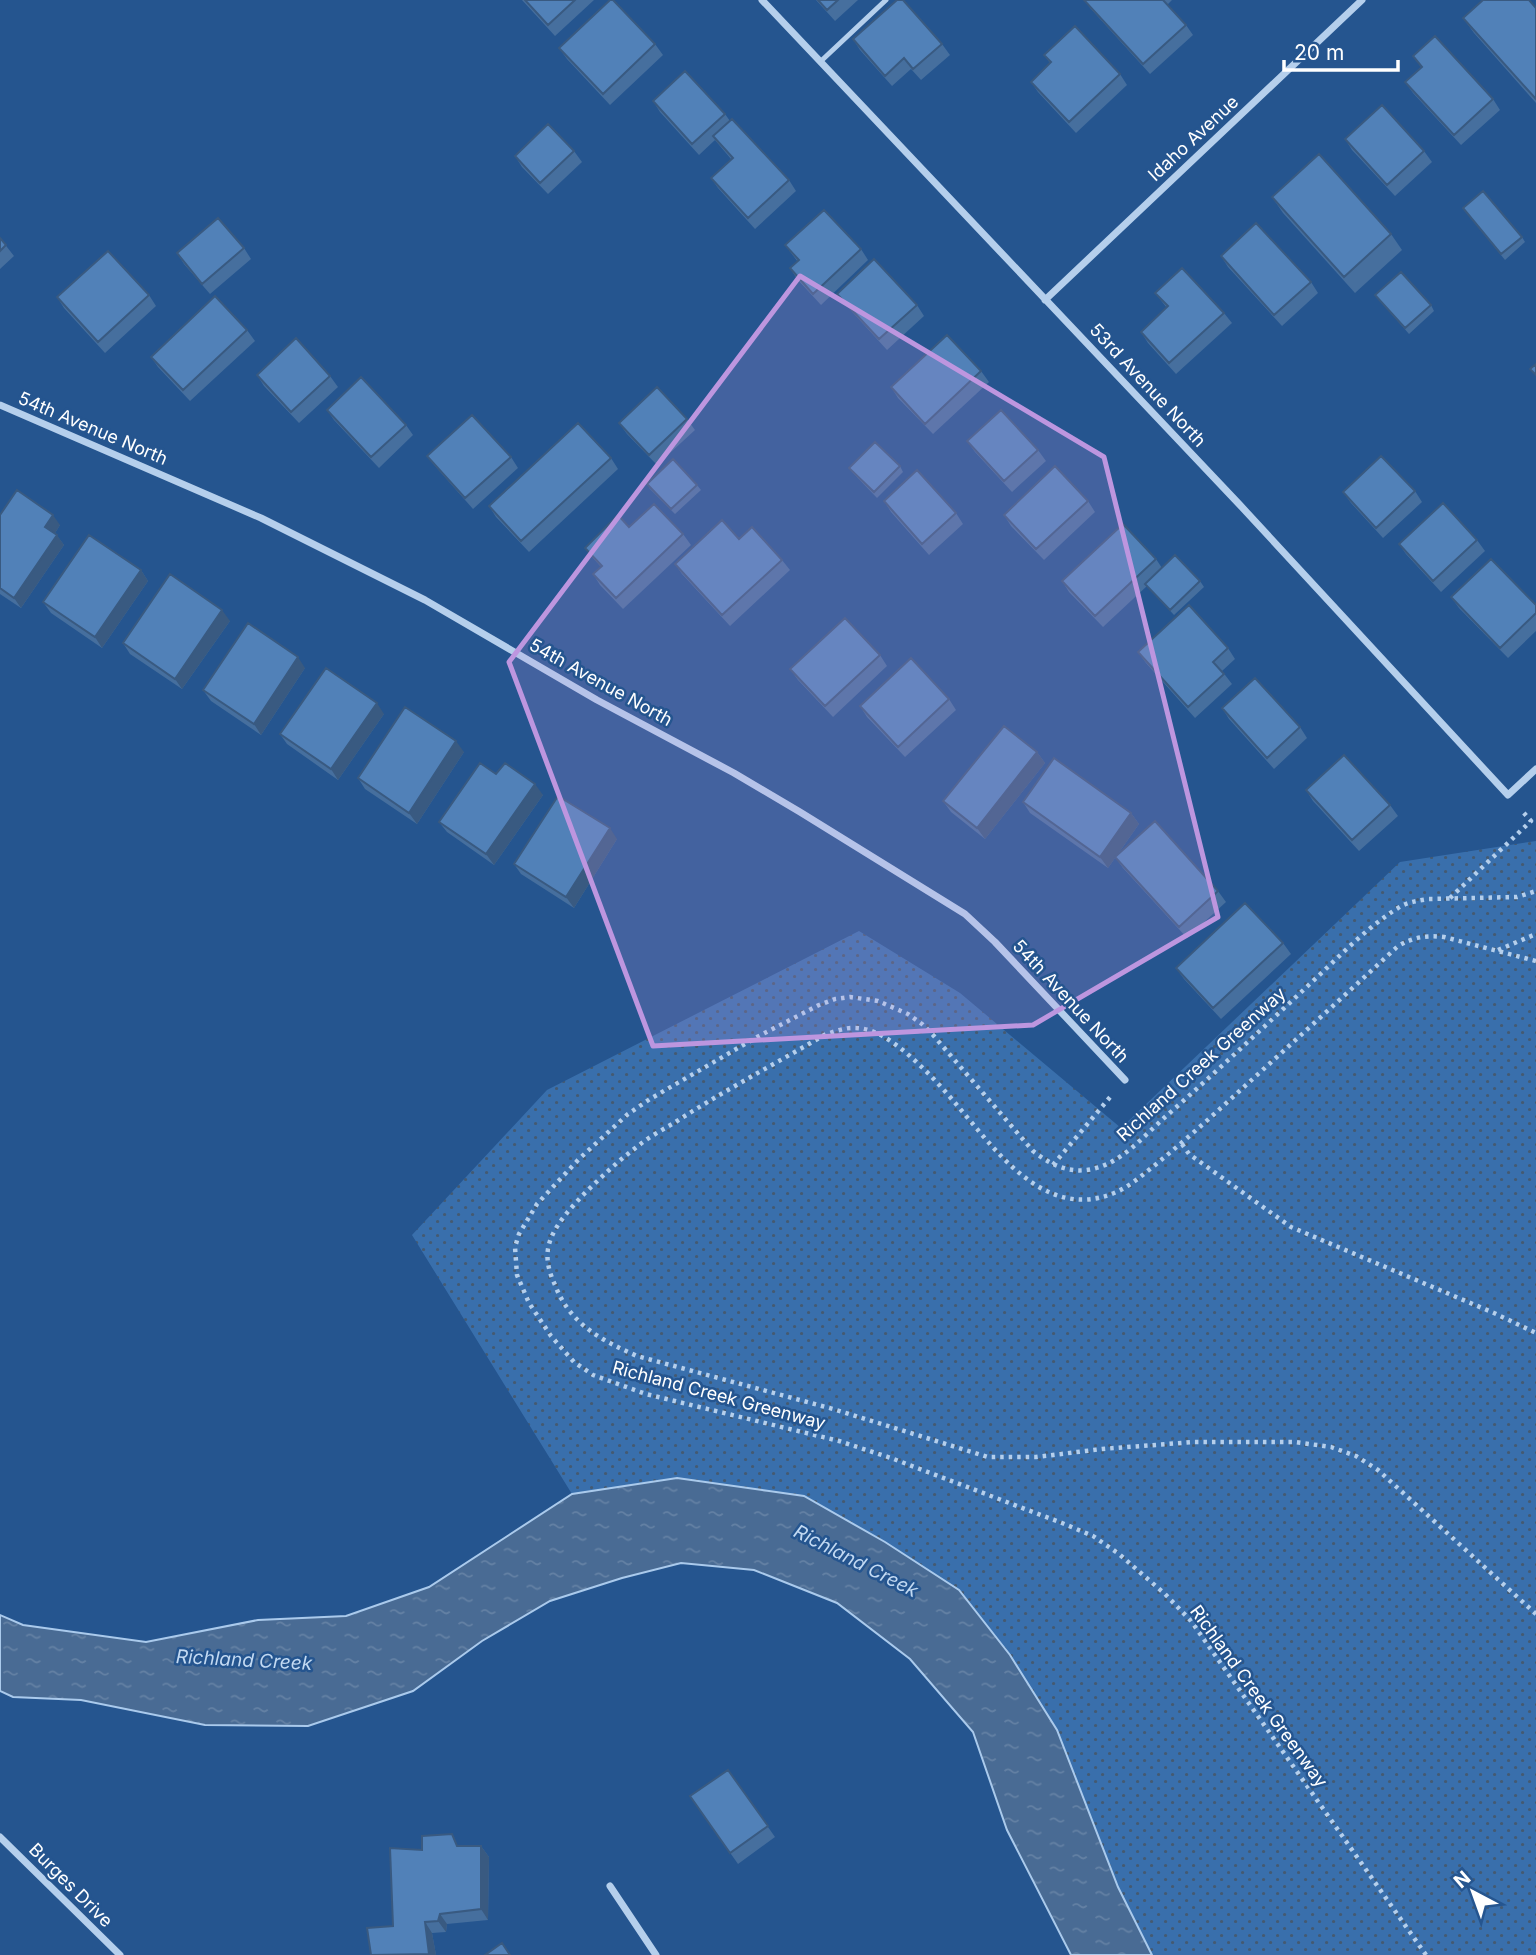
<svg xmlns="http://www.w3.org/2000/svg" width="1536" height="1955" font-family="Inter,sans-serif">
  <defs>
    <pattern id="grass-dots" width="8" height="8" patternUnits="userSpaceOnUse" patternTransform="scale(1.75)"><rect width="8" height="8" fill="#396fac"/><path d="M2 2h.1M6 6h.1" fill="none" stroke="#445a72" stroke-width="1.8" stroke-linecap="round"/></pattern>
    <pattern id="water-ripples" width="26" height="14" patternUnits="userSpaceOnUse" patternTransform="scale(1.75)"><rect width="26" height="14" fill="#496b94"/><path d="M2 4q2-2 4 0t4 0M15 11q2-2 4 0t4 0" fill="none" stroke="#6481a4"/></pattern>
  </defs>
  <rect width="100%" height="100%" fill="#25558f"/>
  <!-- grass -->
  <path fill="url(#grass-dots)" d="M 1536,841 L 1536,1955 L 1152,1955 L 1118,1887 L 1057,1730 L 1010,1655 L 959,1590 L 677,1478 L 572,1494 L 412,1235 L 547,1090 L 859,931 L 960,993 L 1121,1128 L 1400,862 Z"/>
  <!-- water -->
  <path fill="url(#water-ripples)" stroke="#aacaec" stroke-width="2" d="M 677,1478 L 804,1496 L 885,1542 L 959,1590 L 1010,1655 L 1057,1730 L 1118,1887 L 1152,1955 L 1071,1955 L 1007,1830 L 973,1732 L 910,1659 L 837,1603 L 754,1570 L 681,1563 L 622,1578 L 550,1601 L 482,1641 L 413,1691 L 308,1726 L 205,1725 L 81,1700 L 13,1697 L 0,1691 L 0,1615 L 23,1625 L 146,1642 L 258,1620 L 346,1616 L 429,1587 L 572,1494 Z"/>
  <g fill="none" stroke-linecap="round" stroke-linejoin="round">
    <!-- path -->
    <path stroke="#b5cfec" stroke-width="4.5" stroke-dasharray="3.5 5" stroke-linecap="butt" d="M 1450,898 L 1531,821 L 1523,812
      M 1498,950 L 1536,934
      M 1536,961 L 1444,937 C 1426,935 1414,937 1398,946 C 1340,1000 1281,1053 1222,1107 C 1200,1127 1177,1147 1154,1166 C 1141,1176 1129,1187 1114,1193 C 1044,1222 995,1149 956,1104 C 940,1085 923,1067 904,1051 C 889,1039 872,1027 852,1028 C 843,1028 834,1032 826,1034 C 775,1064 723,1091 674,1123 C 662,1130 649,1137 638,1146 C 618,1161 600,1178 582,1196 C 569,1210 551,1229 548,1249 C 546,1262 550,1274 555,1285 C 570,1324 601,1340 637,1356 L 833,1409 L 988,1457 L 1036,1457 L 1102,1449 L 1194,1442 L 1295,1442 L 1331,1447 L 1356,1456 L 1378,1470 L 1536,1614
      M 1182,1144 L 1189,1154 L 1291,1227 L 1494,1313 L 1536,1333
      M 1053,1165 L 1111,1096
      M 1426,1955 L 1191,1621 L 1165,1594 L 1119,1554 L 1093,1536 L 1062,1523 L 891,1458 L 839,1441 L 646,1394 L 593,1375 L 574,1362 L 551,1336 L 529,1303 L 517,1275 L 515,1247 L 519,1234 L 537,1204 L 579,1159 L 628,1114 L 650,1099 L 757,1037 L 819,1005 L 835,999 L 850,997 L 878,1001 L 908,1014 L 922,1024 L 933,1035 L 1033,1151 C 1052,1166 1072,1175 1096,1168 C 1123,1161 1144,1136 1164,1118 C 1215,1073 1264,1027 1313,981 C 1340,956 1366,928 1398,908 C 1407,902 1417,901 1428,899 L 1517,897 L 1536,891"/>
    <!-- service -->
    <path stroke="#b5cfec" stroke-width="5" d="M 820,62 L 886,0"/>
    <!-- minor -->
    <path stroke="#b5cfec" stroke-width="7" d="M 762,0 L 1239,504 L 1508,795 L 1536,769
      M 1045,300 L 1362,0
      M 0,405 L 261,518 L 425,600 L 597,700 L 734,773 L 800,812 L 965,914 L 995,942 L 1125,1080
      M 0,1837 L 120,1955
      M 610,1886 L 656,1955"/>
  </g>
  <!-- wall -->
  <path fill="#466f9e" d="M 522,0 L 594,0 L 555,36 Z
    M 816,0 L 858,0 L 835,21 Z
    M 1084,0 L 1172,0 L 1167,5 L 1186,25 L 1193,35 L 1150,74 L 1091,9 Z
    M 1536,8 L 1536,103 L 1474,33 L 1463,18 Z
    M 853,39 L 942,44 L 950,55 L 921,80 L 911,69 L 892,86 L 860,50 Z
    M 655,44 L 663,55 L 610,105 L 567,59 L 559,48 Z
    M 1044,55 L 1120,74 L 1127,85 L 1076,133 L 1038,92 L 1031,82 L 1050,63 Z
    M 1413,56 L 1493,99 L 1500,110 L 1461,145 L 1413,93 L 1405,82 L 1421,67 Z
    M 653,101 L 725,114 L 730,121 L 789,180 L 796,191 L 755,229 L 718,188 L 711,178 L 731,159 L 715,140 L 699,155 L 660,112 Z
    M 1345,139 L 1424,151 L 1432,162 L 1395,196 L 1352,150 Z
    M 574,151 L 582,162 L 548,194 L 522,167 L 515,156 Z
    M 1272,197 L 1391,234 L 1402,250 L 1355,293 L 1283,213 Z
    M 1463,208 L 1522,237 L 1525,242 L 1505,260 Z
    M 0,238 L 14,256 L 0,269 Z
    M 785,245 L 861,249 L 868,260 L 821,305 L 797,279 L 790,268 L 798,262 Z
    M 244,248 L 251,259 L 210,294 L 184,264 L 177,253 Z
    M 1221,256 L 1311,282 L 1318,293 L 1282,326 L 1228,267 Z
    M 1155,293 L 1224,313 L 1232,323 L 1176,374 L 1148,343 L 1141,332 L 1167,308 Z
    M 837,294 L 917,305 L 924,316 L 887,350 L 845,304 Z
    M 149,295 L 156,306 L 105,353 L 64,308 L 57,297 Z
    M 1375,295 L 1431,305 L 1434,311 L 1409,334 Z
    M 247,330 L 255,341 L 190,401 L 158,367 L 151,357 Z
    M 981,371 L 989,382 L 933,434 L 898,398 L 891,387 Z
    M 257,375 L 330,376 L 338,387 L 299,423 L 264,386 Z
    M 327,410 L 406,425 L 413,435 L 379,468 L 334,420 Z
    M 687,419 L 695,430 L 657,465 L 627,434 L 619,423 Z
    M 967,441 L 1038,450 L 1046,461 L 1012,492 L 975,452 Z
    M 427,456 L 511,457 L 518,468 L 473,509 L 435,466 Z
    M 611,458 L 618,469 L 529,552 L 496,517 L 489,506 Z
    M 900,466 L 903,472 L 877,498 L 853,473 L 849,468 Z
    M 647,484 L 697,485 L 701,490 L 675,514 L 650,489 Z
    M 1415,491 L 1422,502 L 1383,538 L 1351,503 L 1343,492 Z
    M 884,501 L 956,513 L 963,524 L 929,555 L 891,512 Z
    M 1088,501 L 1095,512 L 1044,560 L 1011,526 L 1004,515 Z
    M 0,515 L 60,525 L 55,533 L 64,545 L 21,608 L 0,594 Z
    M 629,527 L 683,534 L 691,545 L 623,609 L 600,585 L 593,574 L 601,567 L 593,558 L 585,548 Z
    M 739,539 L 782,560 L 790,570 L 730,626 L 682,574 L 675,564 Z
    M 1477,540 L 1485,551 L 1441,592 L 1406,554 L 1399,544 Z
    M 1156,559 L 1162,568 L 1200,581 L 1204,587 L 1174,615 L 1147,586 L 1103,627 L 1069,592 L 1062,581 Z
    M 141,570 L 148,581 L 102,648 L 51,613 L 43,602 Z
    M 1451,597 L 1536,605 L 1536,631 L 1508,658 L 1459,608 Z
    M 230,621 L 182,689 L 130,654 L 123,643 Z
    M 1228,648 L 1235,659 L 1222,671 L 1232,684 L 1195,718 L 1146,663 L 1138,652 Z
    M 880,655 L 887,666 L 833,717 L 798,680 L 790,669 Z
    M 305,668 L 261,735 L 211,701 L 203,690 Z
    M 949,699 L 956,710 L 905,757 L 867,717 L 860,706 Z
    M 1222,708 L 1300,727 L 1307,738 L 1274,769 L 1229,719 Z
    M 384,714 L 338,780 L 287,744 L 280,734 Z
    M 464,752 L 417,824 L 365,789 L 358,778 Z
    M 1037,752 L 1045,763 L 985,839 L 951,812 L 943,801 Z
    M 496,774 L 543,795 L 494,865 L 447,832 L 439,822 Z
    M 1306,790 L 1390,805 L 1398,816 L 1359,851 L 1313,801 Z
    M 1023,802 L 1131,813 L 1139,824 L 1108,868 L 1030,813 Z
    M 617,839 L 574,908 L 521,874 L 514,864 Z
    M 1115,857 L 1218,891 L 1226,902 L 1187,938 L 1123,868 Z
    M 1283,943 L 1291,954 L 1221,1019 L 1184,979 L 1176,968 Z
    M 728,1770 L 775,1837 L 738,1864 L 690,1796 Z
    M 460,1846 L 481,1846 L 489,1857 L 488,1920 L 447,1924 L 446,1932 L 432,1933 L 436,1955 L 371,1955 L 393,1926 L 422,1850 Z"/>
  <!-- shaded-wall -->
  <path fill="#395a81" d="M 53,515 L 60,525 L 52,538 L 45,527 Z
    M 57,535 L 64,545 L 21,608 L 14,598 Z
    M 141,570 L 148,581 L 102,648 L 95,637 Z
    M 222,610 L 230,621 L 182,689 L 175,679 Z
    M 298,657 L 305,668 L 261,735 L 254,724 Z
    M 377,703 L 384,714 L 338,780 L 331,769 Z
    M 456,741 L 464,752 L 417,824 L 409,813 Z
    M 1037,752 L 1045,763 L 985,839 L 977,828 Z
    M 535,784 L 543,795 L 494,865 L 486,854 Z
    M 1131,813 L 1139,824 L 1108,868 L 1100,857 Z
    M 610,828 L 617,839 L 574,908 L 566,897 Z
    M 481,1846 L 489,1857 L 488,1920 L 481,1909 Z
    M 440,1914 L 447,1924 L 446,1932 L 438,1921 Z
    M 425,1922 L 432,1933 L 436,1955 L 430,1955 L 429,1954 Z"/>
  <!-- building -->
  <path fill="#5181b8" stroke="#395a81" stroke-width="2" d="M 525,0 L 575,0 L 548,25 Z
    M 610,0 L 613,0 L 655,44 L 603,94 L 559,48 Z
    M 818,0 L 838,0 L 827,10 Z
    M 897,0 L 903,0 L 942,44 L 913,69 L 904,58 L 885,76 L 853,39 Z
    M 1084,0 L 1163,0 L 1186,25 L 1143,64 Z
    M 1483,0 L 1529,0 L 1536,8 L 1536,99 L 1463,18 Z
    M 1075,26 L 1120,74 L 1069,122 L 1031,82 L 1051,62 L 1044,55 Z
    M 1435,36 L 1493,99 L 1454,135 L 1405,82 L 1422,67 L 1413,56 Z
    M 685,71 L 725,114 L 692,144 L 653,101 Z
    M 1382,105 L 1424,151 L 1387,185 L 1345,139 Z
    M 732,119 L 789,180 L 748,218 L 711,178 L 733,158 L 713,136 Z
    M 548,124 L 574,151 L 540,183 L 515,156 Z
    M 1319,154 L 1391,234 L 1344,277 L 1272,197 Z
    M 1483,191 L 1522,237 L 1501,254 L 1463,208 Z
    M 824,210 L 861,249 L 813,294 L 790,268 L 799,260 L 785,245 Z
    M 218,218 L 244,248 L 202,284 L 177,253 Z
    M 1256,223 L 1311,282 L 1274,315 L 1221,256 Z
    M 0,238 L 6,245 L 0,251 Z
    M 108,251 L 149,295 L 98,342 L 57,297 Z
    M 874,259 L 917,305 L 879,339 L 837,294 Z
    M 1182,268 L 1224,313 L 1169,363 L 1141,332 L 1168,306 L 1155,293 Z
    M 1401,272 L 1431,305 L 1405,328 L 1375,295 Z
    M 215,296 L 247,330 L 183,390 L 151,357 Z
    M 947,335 L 981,371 L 925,424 L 891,387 Z
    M 296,338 L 330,376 L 291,412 L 257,375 Z
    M 1536,364 L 1536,375 L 1530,369 Z
    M 361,377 L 406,425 L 371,457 L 327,410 Z
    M 657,387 L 687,419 L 649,455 L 619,423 Z
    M 1001,410 L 1038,450 L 1004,481 L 967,441 Z
    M 472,415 L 511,457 L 465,498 L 427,456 Z
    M 578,423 L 611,458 L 521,541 L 489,506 Z
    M 875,442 L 900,466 L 874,492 L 849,468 Z
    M 1381,456 L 1415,491 L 1376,528 L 1343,492 Z
    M 673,459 L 697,485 L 671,509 L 647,484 Z
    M 1055,466 L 1088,501 L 1036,549 L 1004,515 Z
    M 917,470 L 956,513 L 922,544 L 884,501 Z
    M 17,490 L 53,515 L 45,527 L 57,535 L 14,598 L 0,588 L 0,515 Z
    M 1443,503 L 1477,540 L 1433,581 L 1399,544 Z
    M 654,504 L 683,534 L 616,598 L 593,574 L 602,566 L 585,548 L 618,515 L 629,527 Z
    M 722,520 L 739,539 L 752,527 L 782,560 L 722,615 L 675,564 Z
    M 1123,524 L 1156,559 L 1095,616 L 1062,581 Z
    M 89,535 L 141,570 L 95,637 L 43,602 Z
    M 1175,555 L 1200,581 L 1170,610 L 1145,584 Z
    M 1491,559 L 1536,605 L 1536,613 L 1500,648 L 1451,597 Z
    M 170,574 L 222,610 L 175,679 L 123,643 Z
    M 1189,605 L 1228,648 L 1213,662 L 1224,674 L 1188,707 L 1138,652 Z
    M 845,618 L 880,655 L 825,706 L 790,669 Z
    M 248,623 L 298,657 L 254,724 L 203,690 Z
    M 911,658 L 949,699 L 898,747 L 860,706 Z
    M 326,668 L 377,703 L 331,769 L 280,734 Z
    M 1255,678 L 1300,727 L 1267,758 L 1222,708 Z
    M 405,707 L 456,741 L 409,813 L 358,778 Z
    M 1004,726 L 1037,752 L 977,828 L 943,801 Z
    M 1344,755 L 1390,805 L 1352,840 L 1306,790 Z
    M 1054,758 L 1131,813 L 1100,857 L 1023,802 Z
    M 480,763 L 496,774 L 505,763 L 535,784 L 486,854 L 439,822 Z
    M 558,796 L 610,828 L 566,897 L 514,864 Z
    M 1155,821 L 1218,891 L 1179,927 L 1115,857 Z
    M 1245,903 L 1283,943 L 1213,1008 L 1176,968 Z
    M 728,1770 L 768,1826 L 730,1853 L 690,1796 Z
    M 452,1834 L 457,1846 L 481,1846 L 481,1909 L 440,1914 L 438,1921 L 425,1922 L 429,1954 L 371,1955 L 367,1928 L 393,1926 L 390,1848 L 422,1850 L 422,1836 Z
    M 502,1943 L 510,1955 L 485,1955 Z"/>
  <!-- marked area -->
  <path fill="#bd96df" fill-opacity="0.2" stroke="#bd96df" stroke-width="5" stroke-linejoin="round" d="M 800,276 L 1104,457 L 1218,917 L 1033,1025 L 653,1046 L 509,662 Z"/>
  <g text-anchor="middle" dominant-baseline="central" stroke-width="5" stroke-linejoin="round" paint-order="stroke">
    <!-- street labels -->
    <g font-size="18" fill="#fff" stroke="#25558f">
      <text transform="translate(1193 138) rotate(-43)">Idaho Avenue</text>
      <text transform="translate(1148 385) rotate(47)">53rd Avenue North</text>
      <text transform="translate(93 428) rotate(23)">54th Avenue North</text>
      <text transform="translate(601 682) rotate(29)">54th Avenue North</text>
      <text transform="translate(1071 1001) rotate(47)">54th Avenue North</text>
      <text transform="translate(1201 1064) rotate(-42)">Richland Creek Greenway</text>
      <text transform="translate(719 1395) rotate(15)">Richland Creek Greenway</text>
      <text transform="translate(1259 1696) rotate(54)">Richland Creek Greenway</text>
      <text transform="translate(71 1885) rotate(45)">Burges Drive</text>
    </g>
    <!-- water labels -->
    <g font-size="19" font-style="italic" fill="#c2d9f2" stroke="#25558f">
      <text transform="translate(856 1561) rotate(27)">Richland Creek</text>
      <text transform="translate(244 1660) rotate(3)">Richland Creek</text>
    </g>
  </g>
  <!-- north arrow -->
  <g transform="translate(1473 1892) rotate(319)" stroke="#25558f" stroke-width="5" paint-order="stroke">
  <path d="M0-5L12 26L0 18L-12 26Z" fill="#ffffff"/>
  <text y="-10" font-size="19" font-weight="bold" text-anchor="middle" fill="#ffffff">N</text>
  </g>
  <!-- scale -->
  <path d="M1284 60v10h114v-10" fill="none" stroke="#ffffff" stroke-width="3.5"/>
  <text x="1294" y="60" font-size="21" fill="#ffffff" stroke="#25558f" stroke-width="5" paint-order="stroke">20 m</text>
</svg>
